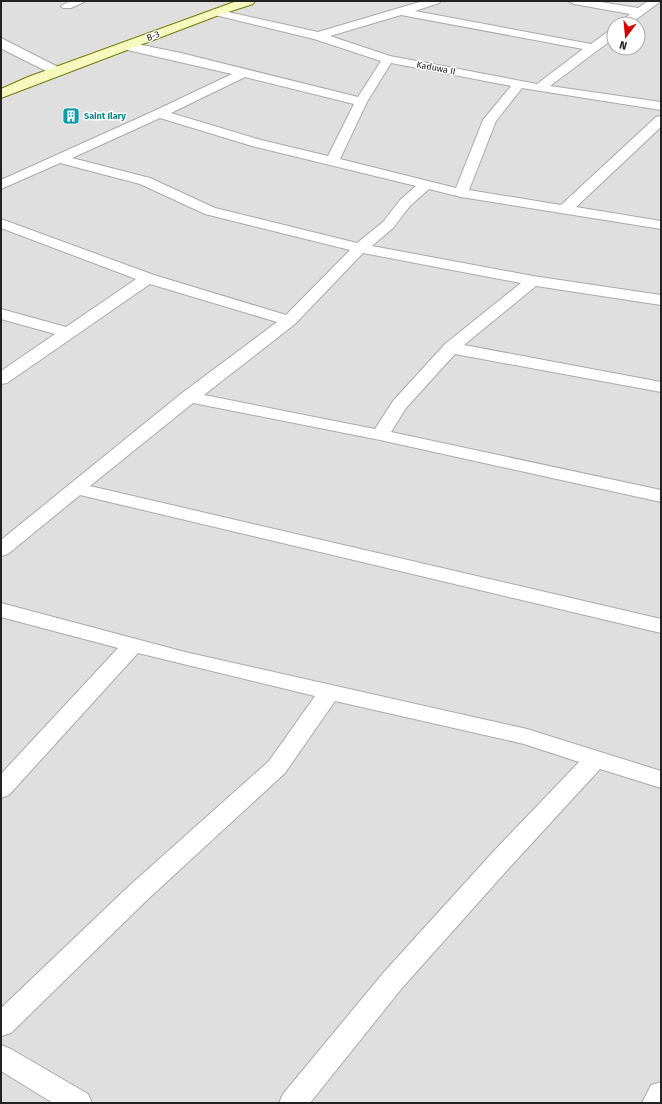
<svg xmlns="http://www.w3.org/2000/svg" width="662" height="1104" font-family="'Fira Sans',sans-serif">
  <rect width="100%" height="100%" fill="#f2efe9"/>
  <!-- residential -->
  <path fill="#e0dfdf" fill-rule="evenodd" d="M 1,1 L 661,1 L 661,1103 L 1,1103 ZM 614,24 L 638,24 L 638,48 L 614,48 Z"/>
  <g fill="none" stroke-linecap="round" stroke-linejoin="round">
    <!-- minor casing -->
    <g stroke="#a9a9a9" stroke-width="2">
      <path id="minor" d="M 70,1 L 86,1 L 71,8 L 63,8 L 61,6 Z
        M 423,1 L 441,1 L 439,3 L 415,11 L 591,44 L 610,30 L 614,28 L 614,38 L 550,86 L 661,102 L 661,110 L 522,88 L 496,121 L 469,190 L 561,205 L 656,117 L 661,116 L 661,127 L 576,207 L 661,221 L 661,229 L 461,197 L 429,189 L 410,206 L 393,228 L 372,246 L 533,276 L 661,295 L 661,305 L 536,286 L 464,345 L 661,382 L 661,392 L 455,354 L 406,408 L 391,432 L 661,490 L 661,502 L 380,440 L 193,403 L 90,486 L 661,619 L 661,633 L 80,495 L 8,554 L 1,556 L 1,540 L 182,393 L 277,322 L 150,284 L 7,383 L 1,384 L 1,371 L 55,334 L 1,319 L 1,309 L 66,327 L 136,279 L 1,228 L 1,219 L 154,275 L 286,315 L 350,250 L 205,214 L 140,184 L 60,163 L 1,189 L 1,180 L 154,111 L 232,74 L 123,49 L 121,46 L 123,43 L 127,42 L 181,53 L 358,97 L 381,61 L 314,39 L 211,14 L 209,12 L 215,9 L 318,32 ZM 401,15 L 583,49 L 537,84 L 390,56 L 330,36 ZM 391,63 L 511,86 L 483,120 L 456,188 L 340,159 L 367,102 ZM 245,77 L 354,104 L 328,156 L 261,140 L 171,113 ZM 160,118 L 252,146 L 416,186 L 400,200 L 383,222 L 357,243 L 215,208 L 150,178 L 72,158 ZM 363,253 L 521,283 L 445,344 L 393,401 L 375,429 L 204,395 L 295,324 Z
        M 568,1 L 594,1 L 638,8 L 648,1 L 661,1 L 634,21 L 630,22 L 624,19 L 630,14 L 574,4 Z
        M 1,38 L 62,69 L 64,72 L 62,75 L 54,75 L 4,50 L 1,48 Z
        M 1,603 L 185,652 L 527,729 L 661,771 L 661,788 L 600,769 L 511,866 L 402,988 L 310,1103 L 279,1103 L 283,1094 L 384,972 L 493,852 L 579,762 L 524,744 L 335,701 L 285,773 L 147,900 L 11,1033 L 1,1036 L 1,1008 L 129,886 L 269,761 L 315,696 L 138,653 L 9,795 L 1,798 L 1,774 L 118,648 L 1,617 Z
        M 1,1045 L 11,1049 L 88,1094 L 92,1103 L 53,1103 L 1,1071 Z
        M 661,1082 L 661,1103 L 642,1103 L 651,1085 Z"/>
    </g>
    <!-- secondary casing -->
    <g stroke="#707d05" stroke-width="2">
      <path id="secondary" d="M 237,1 L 255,1 L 253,4 L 219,15 L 1,98 L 1,89 L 28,77 Z"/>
    </g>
    <!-- minor -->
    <use href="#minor" fill="#fff" fill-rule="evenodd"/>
    <!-- secondary -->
    <use href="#secondary" fill="#f7fabf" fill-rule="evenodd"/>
  </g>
  <!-- icons -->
  <defs>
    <g id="building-square" transform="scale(0.9)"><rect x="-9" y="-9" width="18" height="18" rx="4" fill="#0f9aa8" stroke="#fff"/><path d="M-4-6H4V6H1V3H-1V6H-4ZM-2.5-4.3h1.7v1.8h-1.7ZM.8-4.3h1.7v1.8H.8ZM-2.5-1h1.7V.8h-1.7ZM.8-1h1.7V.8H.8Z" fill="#fff"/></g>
  </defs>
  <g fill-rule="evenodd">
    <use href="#building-square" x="71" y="116"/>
  </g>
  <g text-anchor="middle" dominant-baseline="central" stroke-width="3" stroke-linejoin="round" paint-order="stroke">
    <!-- far-street labels -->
    <g font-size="9" fill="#222" stroke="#fff">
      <text transform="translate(153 36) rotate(-21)">B-3</text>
      <text transform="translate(436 68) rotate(11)">Kaduwa II</text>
    </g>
    <!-- far-culture labels -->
    <g font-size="9" font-weight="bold" fill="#0d838f" stroke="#fff" text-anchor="start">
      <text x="84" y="116">Saint Ilary</text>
    </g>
  </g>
  <!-- border -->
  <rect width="662" height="1104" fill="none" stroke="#222222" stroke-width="4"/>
  <!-- north arrow -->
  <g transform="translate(626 36) rotate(196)"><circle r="19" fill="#ffffff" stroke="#a7a7a7"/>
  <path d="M0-3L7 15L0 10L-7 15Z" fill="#d40000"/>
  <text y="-6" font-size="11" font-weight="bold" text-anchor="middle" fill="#222222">N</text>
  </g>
</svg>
